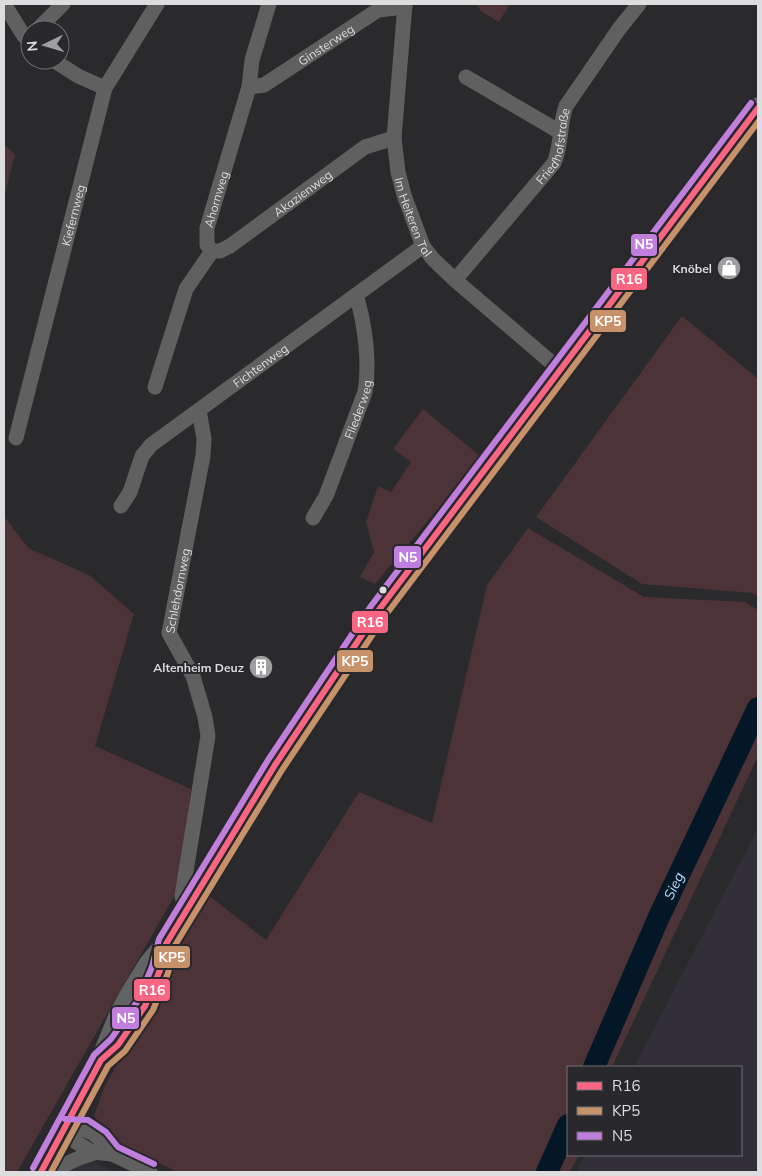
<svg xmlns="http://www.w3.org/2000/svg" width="762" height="1176" font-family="Mulish,sans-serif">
  <rect width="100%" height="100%" fill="#2a292b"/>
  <!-- built -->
  <path fill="#332f38" d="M 758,828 L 758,1172 L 576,1172 L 585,1155 L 741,1155 L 741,1067 L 634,1067 Z
    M 78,1154 L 116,1172 L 67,1172 Z"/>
  <!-- green -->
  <path fill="#4c3337" d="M 476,4 L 510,4 L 499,22 L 482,12 Z
    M 4,144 L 15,155 L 4,197 Z
    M 682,316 L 757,378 L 758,377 L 758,596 L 752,593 L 642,584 L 536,517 Z
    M 423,409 L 480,456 L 462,480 L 375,584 L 360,577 L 374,552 L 366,522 L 378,486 L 391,492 L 411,462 L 393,449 Z
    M 4,516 L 28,548 L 89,575 L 134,614 L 95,746 L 191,789 L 179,888 L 17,1172 L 4,1172 Z
    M 528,528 L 644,597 L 745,602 L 758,610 L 758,756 L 612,1067 L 568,1067 L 568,1155 L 579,1155 L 570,1172 L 177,1172 L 115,1141 L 94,1116 L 104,1088 L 208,895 L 266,940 L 359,792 L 432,823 L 487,585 Z"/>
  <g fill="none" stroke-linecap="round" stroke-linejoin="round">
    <!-- river -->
    <g stroke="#041726" stroke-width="22">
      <path id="s1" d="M 594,1067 L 658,919 L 758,708"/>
      <path d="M 547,1172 L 568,1125"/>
    </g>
    <!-- street -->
    <g stroke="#606061" stroke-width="15">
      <path d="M 4,4 L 24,36 L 30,41"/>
      <path id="s2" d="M 405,4 L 394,138 L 398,172 L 404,195 L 423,246 L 433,259 L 455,280 L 560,370"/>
      <path d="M 37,30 L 63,4"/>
      <path d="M 53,60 L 78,76 L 105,88"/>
      <path d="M 466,77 L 560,132"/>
      <path id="s3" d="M 249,87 L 264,85 L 378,10 L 405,7"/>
      <path id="s4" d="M 212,251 L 220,251 L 230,246 L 365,147 L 394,138"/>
      <path id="s5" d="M 455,280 L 554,163 C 562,145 559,125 566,106 L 619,29 L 639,4"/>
      <path id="s6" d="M 155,387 L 186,289 L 212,251 L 207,245 L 207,228 L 249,87 L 252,60 L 269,4"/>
      <path id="s7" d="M 16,438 L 105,88 L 157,4"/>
      <path id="s8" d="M 121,506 L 130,492 L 142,456 L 151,445 L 423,246"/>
      <path id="s9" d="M 313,518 L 326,496 L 365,392 C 370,363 365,323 356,295"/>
      <path id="s10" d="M 186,911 L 182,896 L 208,736 L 205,717 L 193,676 L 169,633 L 203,456 L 204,439 L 199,410"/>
      <path d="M 65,1128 L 76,1142 L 92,1152 L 112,1154 L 150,1172"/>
      <path d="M 65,1128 C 91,1128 96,1133 112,1154"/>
      <path d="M 56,1172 C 67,1161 82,1157 97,1152"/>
    </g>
    <!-- secondary -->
    <path stroke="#626364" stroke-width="21" d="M 113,1050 L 118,1045 C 139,1015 155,991 163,955
      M 41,1172 L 101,1060 L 119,1016 L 129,997 L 149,964 L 166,944 L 275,765 L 378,611 L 758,108"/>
    <!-- bus-1 casing -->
    <g stroke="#29282c" stroke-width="10">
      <path id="bus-1" d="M 41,1172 L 101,1060 L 118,1045 L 145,1006 L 160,970 L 166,944 L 275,765 L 378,611 L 758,108"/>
    </g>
    <!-- bus-2 casing -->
    <g stroke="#29282c" stroke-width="10">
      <path id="bus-2" d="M 51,1172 L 108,1066 L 125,1051 L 153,1010 L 168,973 L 174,947 L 282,770 L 385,616 L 758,122"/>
    </g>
    <!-- bus-3 casing -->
    <g stroke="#29282c" stroke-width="10">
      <path id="bus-3" d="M 65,1119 L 88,1120 L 106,1132 L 118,1147 L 154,1164
        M 33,1168 L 94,1055 L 111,1039 L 137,1002 L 152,967 L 159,939 L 268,760 L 371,606 L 751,103"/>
    </g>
    <!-- bus-1 -->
    <use href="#bus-1" stroke="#fa6682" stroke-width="6"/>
    <!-- bus-2 -->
    <use href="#bus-2" stroke="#c7916a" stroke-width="6"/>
    <!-- bus-3 -->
    <use href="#bus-3" stroke="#c07fdc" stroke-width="6"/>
  </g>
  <!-- icons -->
  <defs>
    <g id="shop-disc" transform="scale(1.25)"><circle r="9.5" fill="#9e9da0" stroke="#29282c"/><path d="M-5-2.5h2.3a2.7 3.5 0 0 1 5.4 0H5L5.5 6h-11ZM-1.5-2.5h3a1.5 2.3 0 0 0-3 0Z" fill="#fff"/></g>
    <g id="building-disc" transform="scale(1.25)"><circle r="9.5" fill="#9e9da0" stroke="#29282c"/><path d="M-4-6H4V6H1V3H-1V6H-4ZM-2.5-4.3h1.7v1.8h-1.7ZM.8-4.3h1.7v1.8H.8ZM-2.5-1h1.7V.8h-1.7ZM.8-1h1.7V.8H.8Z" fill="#fff"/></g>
  </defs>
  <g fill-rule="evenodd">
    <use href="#shop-disc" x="729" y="268"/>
    <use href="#building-disc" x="261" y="667"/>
  </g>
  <!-- markers -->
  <circle fill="#dddcdf" stroke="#29282c" stroke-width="2" cx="383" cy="590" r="4.5"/>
  <g text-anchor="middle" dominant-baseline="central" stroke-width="4" stroke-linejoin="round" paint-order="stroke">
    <!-- street labels -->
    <g font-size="12" fill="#dddcdf" stroke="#29282c">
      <text stroke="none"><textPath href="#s3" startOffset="89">Ginsterweg</textPath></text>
      <text stroke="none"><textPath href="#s5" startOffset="169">Friedhofstraße</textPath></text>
      <text stroke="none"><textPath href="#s4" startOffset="109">Akazienweg</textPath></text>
      <text stroke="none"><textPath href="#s6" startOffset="204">Ahornweg</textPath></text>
      <text stroke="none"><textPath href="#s7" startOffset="230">Kiefernweg</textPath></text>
      <text stroke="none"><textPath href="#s2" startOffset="216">Im Heiteren Tal</textPath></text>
      <text stroke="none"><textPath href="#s8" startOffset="204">Fichtenweg</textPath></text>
      <text stroke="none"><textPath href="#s9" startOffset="118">Fliederweg</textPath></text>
      <text stroke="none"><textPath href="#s10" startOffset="332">Schlehdornweg</textPath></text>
    </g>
    <!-- poi labels -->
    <g font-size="12" font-weight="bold" fill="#dddcdf" stroke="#29282c" text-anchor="end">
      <text x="712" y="268">Knöbel</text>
      <text x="244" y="667">Altenheim Deuz</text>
    </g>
    <!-- water labels -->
    <g font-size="14" font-style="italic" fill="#b7e0ff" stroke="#29282c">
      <text stroke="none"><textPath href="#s1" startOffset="198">Sieg</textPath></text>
    </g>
  </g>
  <g stroke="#29282c" stroke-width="2">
    <rect x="630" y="233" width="28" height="24" rx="5" fill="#c07fdc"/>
    <rect x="610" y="267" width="38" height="24" rx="5" fill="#fa6682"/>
    <rect x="589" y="309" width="38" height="24" rx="5" fill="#c7916a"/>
    <rect x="393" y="545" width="29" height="24" rx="5" fill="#c07fdc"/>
    <rect x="351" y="610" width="38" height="24" rx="5" fill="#fa6682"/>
    <rect x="336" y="649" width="38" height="24" rx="5" fill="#c7916a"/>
    <rect x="153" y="945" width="38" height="24" rx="5" fill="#c7916a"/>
    <rect x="133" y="978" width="38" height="24" rx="5" fill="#fa6682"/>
    <rect x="111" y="1006" width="29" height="24" rx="5" fill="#c07fdc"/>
  </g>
  <g font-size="14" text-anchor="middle" font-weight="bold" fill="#fff">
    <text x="644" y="249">N5</text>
    <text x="629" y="284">R16</text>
    <text x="608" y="326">KP5</text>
    <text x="408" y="562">N5</text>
    <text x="370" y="627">R16</text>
    <text x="355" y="666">KP5</text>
    <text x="172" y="962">KP5</text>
    <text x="152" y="995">R16</text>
    <text x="126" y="1023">N5</text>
  </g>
  <!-- border -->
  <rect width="762" height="1176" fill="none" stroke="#dddcdf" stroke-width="10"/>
  <!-- legend -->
  <rect x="567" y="1066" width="175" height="90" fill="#29282c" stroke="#717074"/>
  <rect x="577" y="1082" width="25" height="8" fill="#fa6682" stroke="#717074"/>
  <text x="612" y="1091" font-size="15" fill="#dddcdf">R16</text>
  <rect x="577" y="1107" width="25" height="8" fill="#c7916a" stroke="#717074"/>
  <text x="612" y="1116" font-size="15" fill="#dddcdf">KP5</text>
  <rect x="577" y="1132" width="25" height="8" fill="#c07fdc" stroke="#717074"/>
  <text x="612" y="1141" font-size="15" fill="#dddcdf">N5</text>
  <!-- north arrow -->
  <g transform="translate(45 45) rotate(265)"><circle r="24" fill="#29282c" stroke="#717074"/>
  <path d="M0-4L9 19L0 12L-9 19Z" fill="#9e9da0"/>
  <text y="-8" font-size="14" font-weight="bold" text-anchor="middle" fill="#dddcdf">N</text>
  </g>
</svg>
